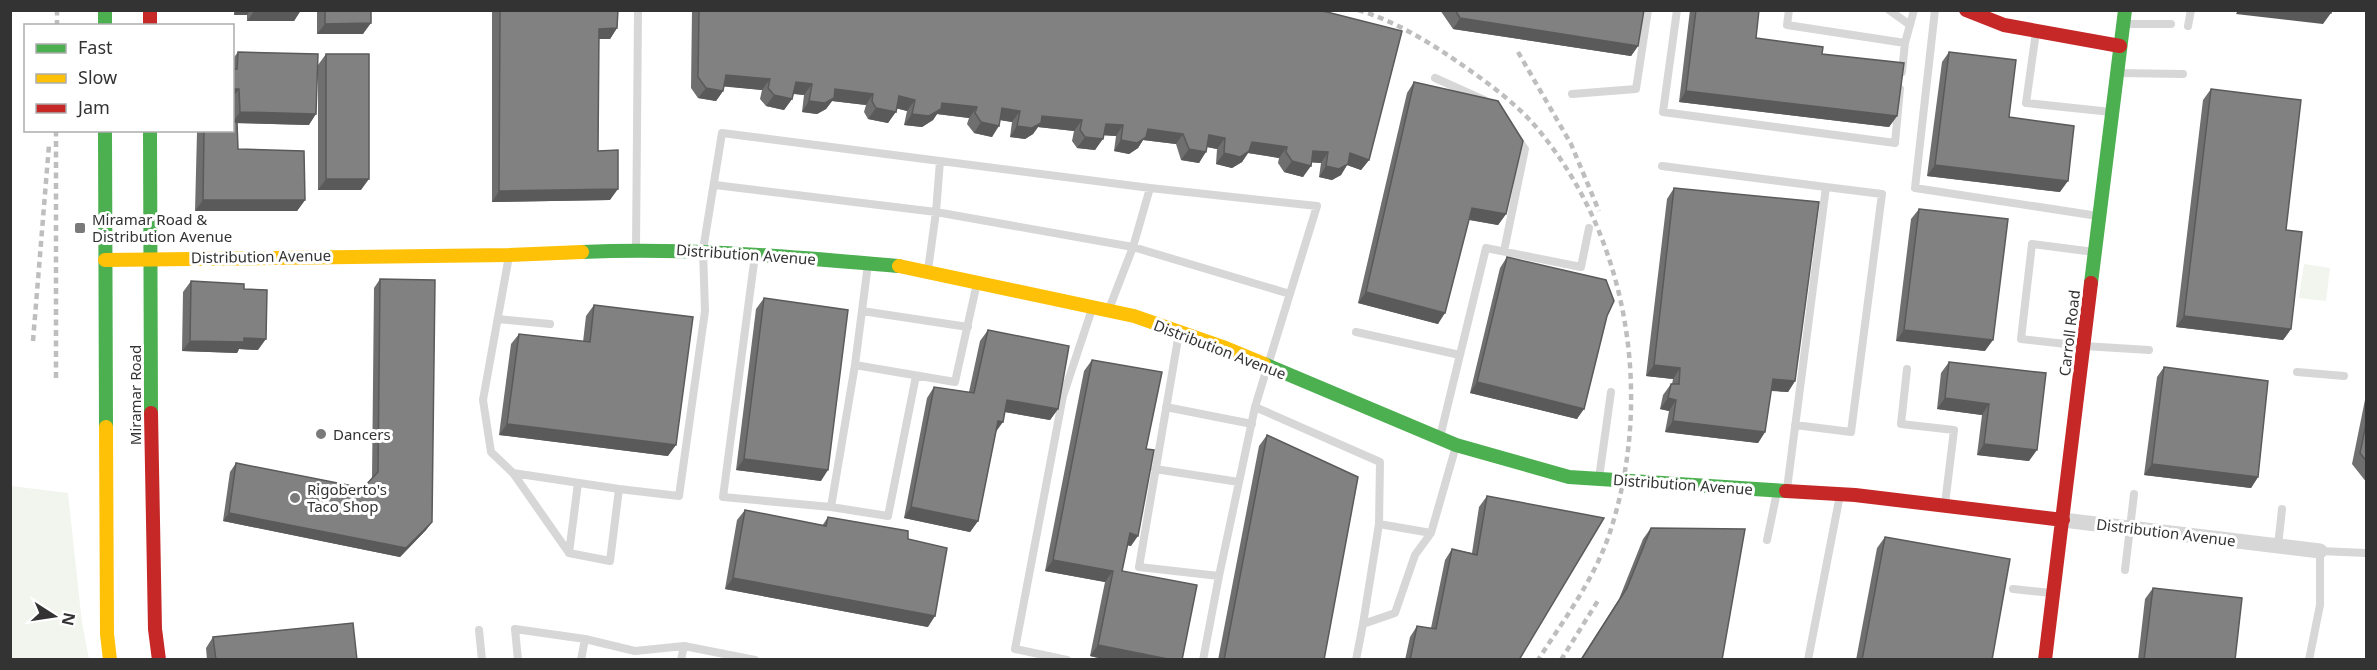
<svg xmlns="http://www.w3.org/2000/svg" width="2377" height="670" font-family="'Noto Sans',sans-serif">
  <rect width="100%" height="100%" fill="#fff"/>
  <!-- green -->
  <path fill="#f1f5ed" d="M 2304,264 L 2330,268 L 2326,301 L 2299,298 Z
    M 11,486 L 68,493 L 82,623 L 89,659 L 11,659 Z"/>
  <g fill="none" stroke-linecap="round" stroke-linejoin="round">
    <!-- lane -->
    <path stroke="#d7d7d7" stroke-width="8" d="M 1677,10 L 1663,112 L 1895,143 L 1900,89
      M 1789,10 L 1787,25 L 1905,43 L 1914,10
      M 1889,10 L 1910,25
      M 1935,10 L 1915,188 L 2098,216
      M 2124,24 L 2171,24
      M 2188,26 L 2191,10
      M 2036,32 L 2026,103 L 2111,112
      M 1902,72 L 1905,43
      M 2118,73 L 2183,74
      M 1435,78 L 1484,100
      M 1572,94 L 1636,89 L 1648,10
      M 1662,166 L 1826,187 L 1787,489
      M 715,185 L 936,212 L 1133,247 L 1290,294
      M 636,248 L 638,10
      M 1504,251 L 1525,149 L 1517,138
      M 2094,252 L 2032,244 L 2021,339 L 2084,346 L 2149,350
      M 755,255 L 723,497 L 831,507
      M 509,256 L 483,400 L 491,452 L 513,473 L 569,553 L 610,561 L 619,489 L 513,473
      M 868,264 L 855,365 L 955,382 L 977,283
      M 928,270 L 936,212 L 940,161
      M 1109,309 L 1133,247 L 1150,188
      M 862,311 L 968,327
      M 498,319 L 550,324
      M 1356,332 L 1460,355
      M 1179,333 L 1139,567 L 1219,576 L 1255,407 L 1380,462 L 1379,524 L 1431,533 L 1456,446
      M 855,365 L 831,507 L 888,516 L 916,376
      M 1907,369 L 1901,424 L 1954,430 L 1945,504
      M 2297,372 L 2344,376
      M 1166,407 L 1252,424
      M 1795,425 L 1851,432 L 1882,194 L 1826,187
      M 1440,437 L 1486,248 L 1581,267 L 1589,228
      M 1155,469 L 1239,482
      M 1599,478 L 1611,392
      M 619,489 L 679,496 L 705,311 L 703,250 L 722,133 L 1150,188 L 1317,206 L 1255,407
      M 1767,540 L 1777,492
      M 2278,546 L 2282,509
      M 569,553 L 578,483
      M 2125,570 L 2134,494
      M 2013,589 L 2052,593
      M 1363,624 L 1379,524
      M 479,630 L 482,660
      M 684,646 L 755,660
      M 518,660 L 515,629 L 585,639 L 635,651 L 684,646 L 681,660
      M 581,660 L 585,639
      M 1067,660 L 1015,649 L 1063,396 L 1092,309
      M 1203,660 L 1219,576
      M 1356,660 L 1363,624 L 1395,613 L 1415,555 L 1431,533
      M 1808,660 L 1840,495
      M 2309,660 L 2320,605 L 2320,551 L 2366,553"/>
    <!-- street -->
    <path stroke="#d7d7d7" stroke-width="15" d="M 2063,520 L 2320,551"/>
    <!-- fast -->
    <path stroke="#4caf50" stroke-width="14" d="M 105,10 L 105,26
      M 105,130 L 106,427
      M 150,130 L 151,413
      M 582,252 C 688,247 793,257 899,266
      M 2091,283 L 2125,10
      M 1264,364 L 1456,445 L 1569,477 L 1786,491"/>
    <!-- slow -->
    <path stroke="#ffc107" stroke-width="14" d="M 105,260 L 509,255 L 582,252
      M 899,266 L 1134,316 L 1223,347 L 1264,364
      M 106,427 L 107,634 L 110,660"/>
    <!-- jam -->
    <path stroke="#c62828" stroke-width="14" d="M 150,10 L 150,26
      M 1966,10 L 2004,25 L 2120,46
      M 151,413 L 155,629 L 159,660
      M 1786,491 L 1855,495 L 2063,520
      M 2045,660 L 2091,283"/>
    <!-- rail -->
    <path stroke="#bebebe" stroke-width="4.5" stroke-dasharray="6 4.5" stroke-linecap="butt" d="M 1358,10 C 1395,21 1427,41 1458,62 C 1488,83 1519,105 1541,133 C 1629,241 1653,397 1611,529 C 1596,577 1565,618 1538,660
      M 57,26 L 57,10
      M 1518,52 L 1571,144 L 1599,211
      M 33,341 L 49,145
      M 56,378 L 56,130
      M 1561,660 L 1599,599"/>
  </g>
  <!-- wall -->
  <path fill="#6f6f6f" d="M 234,10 L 301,10 L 294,21 L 247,21 L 247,15 L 234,15 Z
    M 317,10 L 371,10 L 363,34 L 317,34 Z
    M 492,10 L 618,10 L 617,28 L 610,39 L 599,39 L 598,151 L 610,200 L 492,202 Z
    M 692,10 L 1315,10 L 1369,160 L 1361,170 L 1347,165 L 1341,175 L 1332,180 L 1319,177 L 1321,163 L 1311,162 L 1303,177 L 1284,172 L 1278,163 L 1279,158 L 1248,153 L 1242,162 L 1232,168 L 1216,164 L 1217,149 L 1207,147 L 1199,163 L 1181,160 L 1176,144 L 1143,140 L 1138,148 L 1129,154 L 1114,151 L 1116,136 L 1104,135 L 1095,150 L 1077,148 L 1072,141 L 1074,131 L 1038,127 L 1033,134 L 1025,139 L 1010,137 L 1012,122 L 1000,120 L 992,137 L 974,133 L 967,124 L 969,118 L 937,114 L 933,120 L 922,127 L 904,125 L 907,111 L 896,108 L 888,123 L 868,119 L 864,112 L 866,105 L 832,101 L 826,109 L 817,114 L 802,112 L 804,95 L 793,94 L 792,99 L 784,110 L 766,106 L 760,99 L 762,90 L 724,86 L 723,91 L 716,101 L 698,98 L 691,88 Z
    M 1440,10 L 1644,10 L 1638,46 L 1631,56 L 1453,29 Z
    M 1690,10 L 1759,10 L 1756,38 L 1822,54 L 1897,116 L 1889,127 L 1679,102 Z
    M 238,52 L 309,125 L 237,123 L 238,149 L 305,200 L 297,211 L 195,211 L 197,132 L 197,130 L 232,130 L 232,60 Z
    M 1949,52 L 2009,117 L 2060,192 L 1927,176 L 1942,62 Z
    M 326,54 L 361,190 L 318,190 L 318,65 Z
    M 1414,82 L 1506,214 L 1498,225 L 1469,220 L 1438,324 L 1358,303 L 1407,93 Z
    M 2211,89 L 2286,230 L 2291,329 L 2283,340 L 2176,327 L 2203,100 Z
    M 1674,188 L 1795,381 L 1788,392 L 1771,391 L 1765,432 L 1758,443 L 1665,432 L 1669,411 L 1660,409 L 1663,395 L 1671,384 L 1672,384 L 1673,379 L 1646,376 L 1667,199 Z
    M 1919,209 L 1985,351 L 1896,341 L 1911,219 Z
    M 1507,257 L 1607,316 L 1577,419 L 1470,393 L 1500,268 Z
    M 380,279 L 432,522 L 426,530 L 400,557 L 223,521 L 230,472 L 236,463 L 363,488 L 372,478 L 374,288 Z
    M 191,281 L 244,289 L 258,350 L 239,349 L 237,353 L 182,351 L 183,292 Z
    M 764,298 L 821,481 L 736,470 L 756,309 Z
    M 594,305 L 668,456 L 499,435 L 511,344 L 519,334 L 583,342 L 586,316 Z
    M 988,330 L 1058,409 L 1050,420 L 1005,412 L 996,431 L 978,521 L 970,532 L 904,518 L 927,398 L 934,387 L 969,392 L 980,341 Z
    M 1092,360 L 1146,449 L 1131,546 L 1127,545 L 1122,571 L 1182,660 L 1107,660 L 1090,656 L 1105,582 L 1045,571 L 1084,371 Z
    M 1949,362 L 2046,373 L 2029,461 L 1977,455 L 1982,415 L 1937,409 L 1941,373 Z
    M 2164,367 L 2258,477 L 2251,488 L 2144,475 L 2157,377 Z
    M 2367,390 L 2367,483 L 2352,464 Z
    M 1267,435 L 1324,660 L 1218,660 L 1259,446 Z
    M 1487,496 L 1519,660 L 1405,660 L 1410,637 L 1417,626 L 1431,628 L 1445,560 L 1452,549 L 1472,553 L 1479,507 Z
    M 745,510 L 822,526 L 828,517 L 908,539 L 928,627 L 725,589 L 737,520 Z
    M 1651,528 L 1722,660 L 1580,660 L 1619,599 L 1643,539 Z
    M 1885,537 L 1992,660 L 1856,660 L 1877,548 Z
    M 2153,588 L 2235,660 L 2138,660 L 2145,599 Z
    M 213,637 L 357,660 L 207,660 L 206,648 Z"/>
  <!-- shaded-wall -->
  <path fill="#5a5a5a" d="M 237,10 L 250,10 L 247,15 L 234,15 Z
    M 255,10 L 301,10 L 294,21 L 247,21 Z
    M 2238,10 L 2309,10 L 2331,13 L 2323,24 L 2236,14 Z
    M 1460,18 L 1638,46 L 1631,56 L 1453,29 Z
    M 371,23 L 363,34 L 317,34 L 325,24 Z
    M 617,28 L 610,39 L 592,39 L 599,29 Z
    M 726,75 L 770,79 L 762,90 L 718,86 Z
    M 796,82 L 812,84 L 804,95 L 788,93 Z
    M 706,88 L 723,91 L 716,101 L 698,98 Z
    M 232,89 L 239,89 L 232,98 Z
    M 835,89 L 873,94 L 866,105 L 832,101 L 826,109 L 817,114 L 802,112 L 809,101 Z
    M 1686,91 L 1897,116 L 1889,127 L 1679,102 Z
    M 774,95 L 792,99 L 784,110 L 766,106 Z
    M 899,96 L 915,100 L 907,111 L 891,107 Z
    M 942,103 L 977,107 L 969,118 L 937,114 L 933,120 L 922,127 L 904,125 L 912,114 Z
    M 876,108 L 896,112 L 888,123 L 868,119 Z
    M 1002,108 L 1020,111 L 1012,122 L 994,119 Z
    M 240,112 L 316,114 L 309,125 L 232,123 Z
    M 1042,116 L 1082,120 L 1074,131 L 1038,127 L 1033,134 L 1025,139 L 1010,137 L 1017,126 Z
    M 981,122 L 999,126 L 992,137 L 974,133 Z
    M 1106,124 L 1123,125 L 1116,136 L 1098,135 Z
    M 1148,129 L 1183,134 L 1176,144 L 1143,140 L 1138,148 L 1129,154 L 1114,151 L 1121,140 Z
    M 1209,135 L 1225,138 L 1217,149 L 1202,146 Z
    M 1085,137 L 1103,139 L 1095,150 L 1077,148 Z
    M 1252,142 L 1287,147 L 1279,158 L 1248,153 L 1242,162 L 1232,168 L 1216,164 L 1224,153 Z
    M 1189,149 L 1206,152 L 1199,163 L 1181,160 Z
    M 1313,151 L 1328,152 L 1321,163 L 1305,162 Z
    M 1350,153 L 1369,160 L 1361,170 L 1347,165 L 1341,175 L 1332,180 L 1319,177 L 1326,166 Z
    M 1292,161 L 1311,166 L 1303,177 L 1284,172 Z
    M 1935,165 L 2068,181 L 2060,192 L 1927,176 Z
    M 326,179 L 369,179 L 361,190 L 318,190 Z
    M 618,189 L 610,200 L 492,202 L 499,191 Z
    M 203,200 L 305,200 L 297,211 L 195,211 Z
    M 1472,208 L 1506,214 L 1498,225 L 1465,219 Z
    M 1366,292 L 1445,313 L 1438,324 L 1358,303 Z
    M 2184,316 L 2291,329 L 2283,340 L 2176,327 Z
    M 1904,330 L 1993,340 L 1985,351 L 1896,341 Z
    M 244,338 L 266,339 L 258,350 L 239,349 L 237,353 L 182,351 L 190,341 Z
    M 1654,365 L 1680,368 L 1673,379 L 1646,376 Z
    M 1773,379 L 1795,381 L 1788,392 L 1765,390 Z
    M 1477,382 L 1584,409 L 1577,419 L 1470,393 Z
    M 1668,398 L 1676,400 L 1669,411 L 1660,409 Z
    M 1945,398 L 1989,404 L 1982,415 L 1937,409 Z
    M 1007,400 L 1058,409 L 1050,420 L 999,411 Z
    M 998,421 L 1003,422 L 995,433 Z
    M 1673,421 L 1765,432 L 1758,443 L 1665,432 Z
    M 507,424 L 676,445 L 668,456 L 499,435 Z
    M 1984,444 L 2037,450 L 2029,461 L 1977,455 Z
    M 744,459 L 828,470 L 821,481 L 736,470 Z
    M 2152,464 L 2258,477 L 2251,488 L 2144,475 Z
    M 911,507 L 978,521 L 970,532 L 904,518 Z
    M 229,513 L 432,522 L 426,530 L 400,557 L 223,521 Z
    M 1130,533 L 1138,536 L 1131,546 L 1122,544 Z
    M 1053,560 L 1113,571 L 1105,582 L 1045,571 Z
    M 733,578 L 935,616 L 928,627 L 725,589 Z
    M 1098,645 L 1173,660 L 1107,660 L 1090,656 Z"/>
  <!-- building -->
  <path fill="#818181" stroke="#5a5a5a" stroke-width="1.5" d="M 325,10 L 371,10 L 371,23 L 325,24 Z
    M 500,10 L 618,10 L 617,28 L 599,29 L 598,151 L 618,150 L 618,189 L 499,191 Z
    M 699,10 L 1315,10 L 1327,12 L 1402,31 L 1369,160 L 1350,153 L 1348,164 L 1339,169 L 1326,166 L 1328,152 L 1313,151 L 1311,166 L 1292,161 L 1286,152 L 1287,147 L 1252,142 L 1249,151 L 1240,157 L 1224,153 L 1225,138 L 1209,135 L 1206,152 L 1189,149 L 1183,134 L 1148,129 L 1146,137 L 1137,143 L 1121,140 L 1123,125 L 1106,124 L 1103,139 L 1085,137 L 1080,130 L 1082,120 L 1042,116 L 1041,123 L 1032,128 L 1017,126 L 1020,111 L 1002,108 L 999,126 L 981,122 L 975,113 L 977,107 L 942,103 L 941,109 L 929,116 L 912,114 L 915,100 L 899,96 L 896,112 L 876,108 L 872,101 L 873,94 L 835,89 L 834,98 L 825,103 L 809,101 L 812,84 L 796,82 L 792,99 L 774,95 L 768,88 L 770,79 L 726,75 L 723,91 L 706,88 L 698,77 Z
    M 1455,10 L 1644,10 L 1638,46 L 1460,18 Z
    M 1696,10 L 1759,10 L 1756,38 L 1823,47 L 1822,54 L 1904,63 L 1897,116 L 1686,91 Z
    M 2309,10 L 2331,10 L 2331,13 Z
    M 238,52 L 318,54 L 316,114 L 240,112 L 239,89 L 232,89 L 232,69 L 237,69 Z
    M 1949,52 L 2016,60 L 2009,117 L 2074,126 L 2068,181 L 1935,165 Z
    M 326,54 L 369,54 L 369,179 L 326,179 Z
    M 1414,82 L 1498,101 L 1523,141 L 1506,214 L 1472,208 L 1445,313 L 1366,292 Z
    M 2211,89 L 2301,100 L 2286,230 L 2302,232 L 2291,329 L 2184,316 Z
    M 232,122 L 237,122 L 238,149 L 304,151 L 305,200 L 203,200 L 204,130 L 232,130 Z
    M 1674,188 L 1819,202 L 1795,381 L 1773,379 L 1765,432 L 1673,421 L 1676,400 L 1668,398 L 1671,384 L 1679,384 L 1680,368 L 1654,365 Z
    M 1919,209 L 2008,219 L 1993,340 L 1904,330 Z
    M 1507,257 L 1606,280 L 1614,301 L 1607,316 L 1584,409 L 1477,382 Z
    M 380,279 L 435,280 L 432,522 L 406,548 L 229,513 L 236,463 L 363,488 L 378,472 Z
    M 191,281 L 244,284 L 244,289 L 267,290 L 266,339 L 244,338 L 244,342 L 190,341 Z
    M 764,298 L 848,310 L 828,470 L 744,459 Z
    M 594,305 L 693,317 L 676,445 L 507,424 L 519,334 L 590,342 Z
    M 988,330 L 1069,346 L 1058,409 L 1007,400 L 1003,422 L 998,421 L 978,521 L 911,507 L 934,387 L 974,393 Z
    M 1092,360 L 1162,372 L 1146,449 L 1154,450 L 1138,536 L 1130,533 L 1122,571 L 1197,585 L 1182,660 L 1173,660 L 1098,645 L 1113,571 L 1053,560 Z
    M 1949,362 L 2046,373 L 2037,450 L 1984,444 L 1989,404 L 1945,398 Z
    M 2164,367 L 2268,381 L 2258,477 L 2152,464 Z
    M 2367,419 L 2367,462 L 2360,453 Z
    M 1267,435 L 1358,477 L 1324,660 L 1224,660 Z
    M 1487,496 L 1604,518 L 1519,660 L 1410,660 L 1417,626 L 1436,629 L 1452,549 L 1477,555 Z
    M 745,510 L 826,526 L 828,517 L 908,531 L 908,539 L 947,548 L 935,616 L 733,578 Z
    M 1651,528 L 1745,529 L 1722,660 L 1581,660 L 1627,588 Z
    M 1885,537 L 2010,559 L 1992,660 L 1862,660 Z
    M 2153,588 L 2242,598 L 2235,660 L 2144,660 Z
    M 353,623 L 357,660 L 216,660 L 213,637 Z"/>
  <!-- markers -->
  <g fill="#7a7a7a" stroke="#fff" stroke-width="2">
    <rect x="74" y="222" width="12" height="12" rx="3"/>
    <circle cx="321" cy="434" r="6"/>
    <circle cx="295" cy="498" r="6"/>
  </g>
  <g text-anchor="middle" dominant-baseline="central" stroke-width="6" stroke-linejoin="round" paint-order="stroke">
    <!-- poi labels -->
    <g font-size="15" fill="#333" stroke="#fff" text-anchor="start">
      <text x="92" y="219">Miramar Road &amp;<tspan x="92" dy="17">Distribution Avenue</tspan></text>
      <text x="333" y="434">Dancers</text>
      <text x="307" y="489">Rigoberto's<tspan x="307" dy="17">Taco Shop</tspan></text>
    </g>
    <!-- street labels -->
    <g font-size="15" fill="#333" stroke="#fff">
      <text transform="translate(746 254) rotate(4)">Distribution Avenue</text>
      <text transform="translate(261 256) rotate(-1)">Distribution Avenue</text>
      <text transform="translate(2069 333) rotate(-83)">Carroll Road</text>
      <text transform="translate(1220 349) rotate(21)">Distribution Avenue</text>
      <text transform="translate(135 395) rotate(-90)">Miramar Road</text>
      <text transform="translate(1683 484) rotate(4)">Distribution Avenue</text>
      <text transform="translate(2166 532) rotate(7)">Distribution Avenue</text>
    </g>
  </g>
  <!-- border -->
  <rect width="2377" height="670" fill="none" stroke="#333333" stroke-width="24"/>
  <!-- legend -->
  <rect x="24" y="24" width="210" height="108" fill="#ffffff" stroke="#adadad" stroke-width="1.5"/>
  <rect x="36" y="44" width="30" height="9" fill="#4caf50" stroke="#adadad" stroke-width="1.5"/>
  <text x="78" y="54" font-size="18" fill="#333333">Fast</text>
  <rect x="36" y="74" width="30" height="9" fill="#ffc107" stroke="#adadad" stroke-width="1.5"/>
  <text x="78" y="84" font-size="18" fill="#333333">Slow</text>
  <rect x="36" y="104" width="30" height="9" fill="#c62828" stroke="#adadad" stroke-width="1.5"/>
  <text x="78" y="114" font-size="18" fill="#333333">Jam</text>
  <!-- north arrow -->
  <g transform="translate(54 616) rotate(102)" stroke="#ffffff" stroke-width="4.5" paint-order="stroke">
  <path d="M0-4.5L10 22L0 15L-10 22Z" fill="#333333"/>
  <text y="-9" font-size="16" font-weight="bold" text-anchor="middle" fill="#333333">N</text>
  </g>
</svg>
